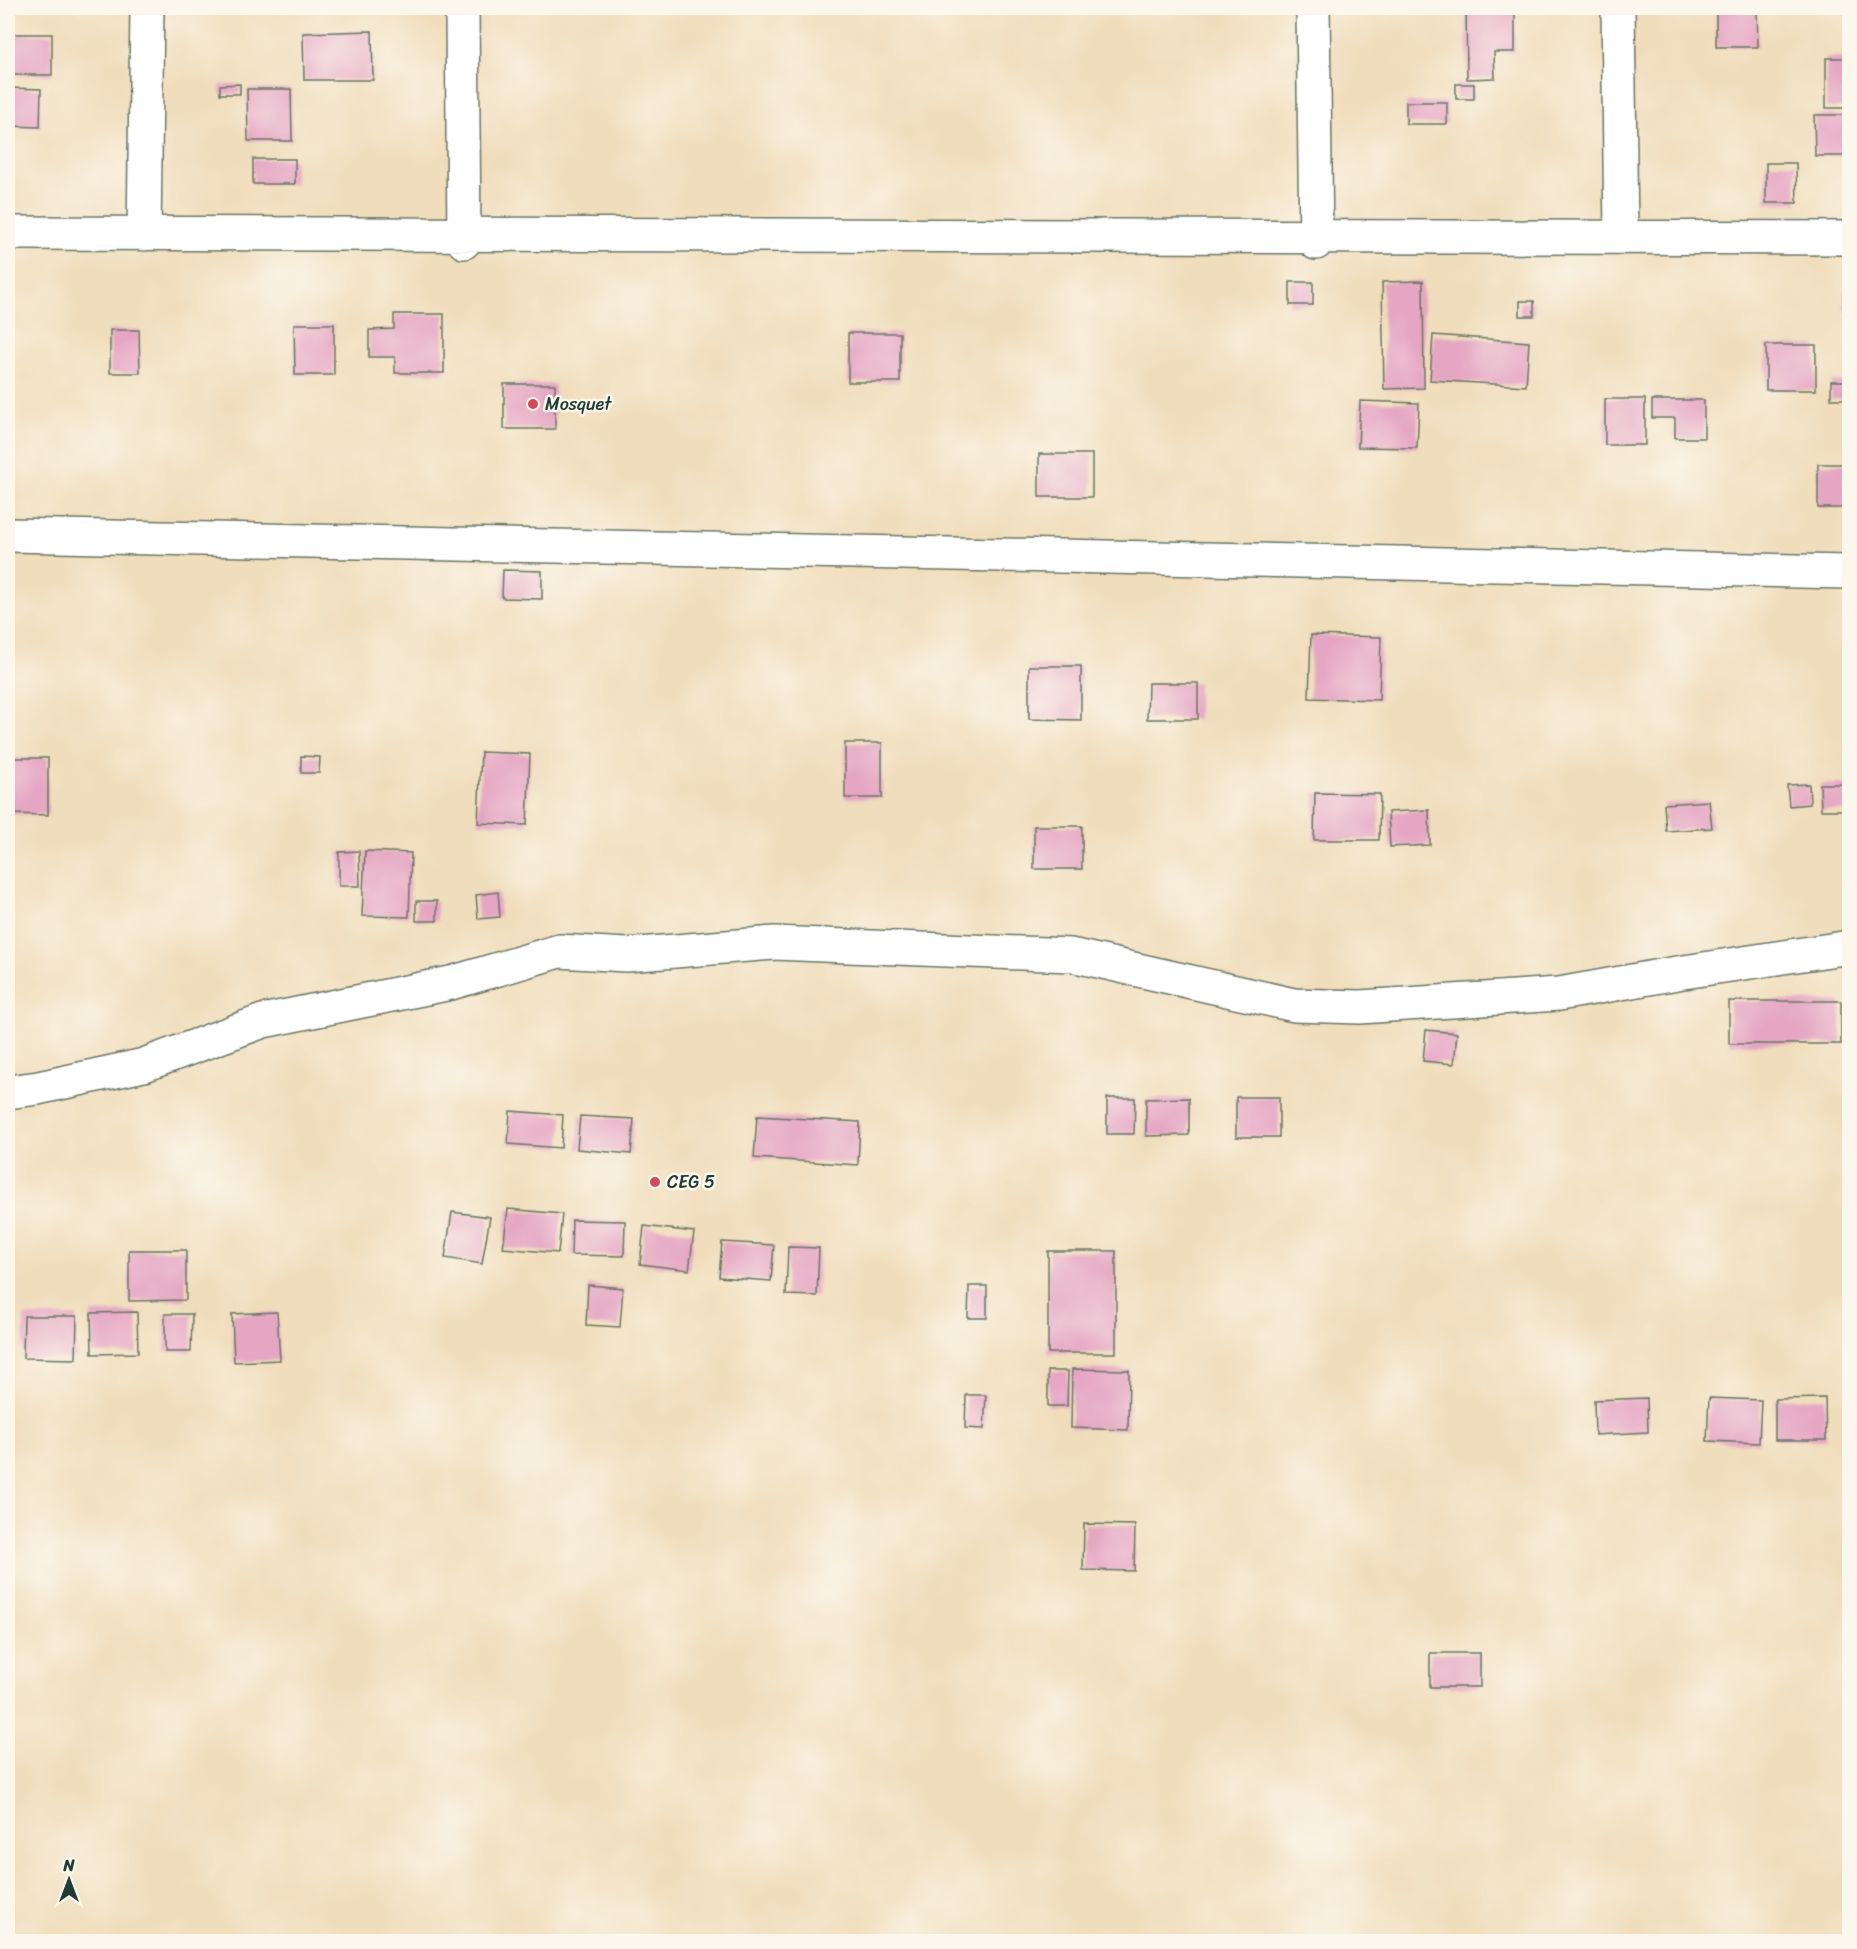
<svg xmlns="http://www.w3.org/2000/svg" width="1857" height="1949" font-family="Sriracha,sans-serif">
  <rect width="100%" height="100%" fill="#fbf7ec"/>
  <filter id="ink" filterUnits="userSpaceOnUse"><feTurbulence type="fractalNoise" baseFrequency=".0167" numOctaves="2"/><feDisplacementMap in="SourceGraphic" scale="12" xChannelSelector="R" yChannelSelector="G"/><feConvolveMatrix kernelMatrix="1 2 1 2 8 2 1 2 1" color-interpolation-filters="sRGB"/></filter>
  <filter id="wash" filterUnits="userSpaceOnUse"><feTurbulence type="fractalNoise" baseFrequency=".008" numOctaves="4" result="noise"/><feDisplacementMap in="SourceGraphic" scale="24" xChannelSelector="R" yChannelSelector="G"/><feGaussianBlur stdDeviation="1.35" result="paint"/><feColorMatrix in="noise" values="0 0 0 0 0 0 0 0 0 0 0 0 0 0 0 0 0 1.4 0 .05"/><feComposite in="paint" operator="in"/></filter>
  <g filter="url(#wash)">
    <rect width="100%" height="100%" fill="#f0ddbb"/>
    <g id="blocks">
      <!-- building -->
      <path fill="#e5a6c3" d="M 1466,8 L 1515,8 L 1515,52 L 1494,52 L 1495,78 L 1467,79 Z
        M 1716,8 L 1757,8 L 1758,47 L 1716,47 Z
        M 372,31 L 373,80 L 304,80 L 303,33 Z
        M 8,34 L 52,34 L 52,75 L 8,75 Z
        M 1826,58 L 1850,58 L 1850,108 L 1826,108 Z
        M 240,84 L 240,94 L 220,94 L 220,85 Z
        M 1456,84 L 1474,84 L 1474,99 L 1456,99 Z
        M 8,88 L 41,89 L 40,127 L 8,126 Z
        M 247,89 L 291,89 L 292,141 L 248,141 Z
        M 1406,102 L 1447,102 L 1447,124 L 1406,124 Z
        M 1814,115 L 1850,115 L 1850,156 L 1815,156 Z
        M 253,159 L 295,159 L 295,184 L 253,184 Z
        M 1766,163 L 1796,163 L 1797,203 L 1766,203 Z
        M 1423,281 L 1424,388 L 1384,389 L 1382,282 Z
        M 1290,282 L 1313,282 L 1313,305 L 1290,305 Z
        M 1844,291 L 1850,291 L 1850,311 L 1844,311 Z
        M 1520,301 L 1534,301 L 1534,316 L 1520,316 Z
        M 394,314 L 444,314 L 444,373 L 395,373 L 395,357 L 369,357 L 369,330 L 394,329 Z
        M 294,324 L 334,324 L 334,375 L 295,375 Z
        M 110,330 L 139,330 L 140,373 L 110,373 Z
        M 848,333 L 900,333 L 900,382 L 848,382 Z
        M 1433,335 L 1529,342 L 1526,386 L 1430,380 Z
        M 1766,345 L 1816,345 L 1816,390 L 1766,390 Z
        M 1831,381 L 1849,381 L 1849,399 L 1831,399 Z
        M 504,384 L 555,384 L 555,429 L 504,429 Z
        M 1605,399 L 1645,399 L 1645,445 L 1605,445 Z
        M 1652,400 L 1704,400 L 1704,438 L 1675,438 L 1675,418 L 1652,418 Z
        M 1360,401 L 1419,403 L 1417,448 L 1358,447 Z
        M 1039,454 L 1092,454 L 1092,497 L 1039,497 Z
        M 1818,464 L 1850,464 L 1850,508 L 1818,508 Z
        M 503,570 L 542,571 L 542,599 L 502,598 Z
        M 1311,635 L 1381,637 L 1379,700 L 1309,698 Z
        M 1029,666 L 1081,666 L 1081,720 L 1029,719 Z
        M 1148,683 L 1198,683 L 1198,719 L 1147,719 Z
        M 845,743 L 882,743 L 882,798 L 845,798 Z
        M 481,752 L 530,754 L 527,825 L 478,823 Z
        M 301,756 L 320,757 L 319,773 L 301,773 Z
        M 8,758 L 48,758 L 48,815 L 8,814 Z
        M 1809,784 L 1810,804 L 1789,806 L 1787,785 Z
        M 1820,784 L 1850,784 L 1850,810 L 1821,810 Z
        M 1315,793 L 1380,794 L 1379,840 L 1314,840 Z
        M 1709,801 L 1712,828 L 1666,831 L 1664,804 Z
        M 1429,810 L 1430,845 L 1390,847 L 1388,812 Z
        M 1034,826 L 1082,826 L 1082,869 L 1034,869 Z
        M 359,851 L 360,886 L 339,886 L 339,852 Z
        M 365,851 L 411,853 L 409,917 L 362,916 Z
        M 498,892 L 500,917 L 478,919 L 476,895 Z
        M 416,901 L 437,901 L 437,921 L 416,921 Z
        M 1729,1001 L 1841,1001 L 1841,1044 L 1729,1044 Z
        M 1426,1030 L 1457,1033 L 1454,1064 L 1423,1061 Z
        M 1236,1097 L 1279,1097 L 1279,1137 L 1236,1137 Z
        M 1107,1098 L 1135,1098 L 1134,1134 L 1107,1134 Z
        M 1189,1098 L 1189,1135 L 1146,1136 L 1146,1099 Z
        M 510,1111 L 563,1115 L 561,1148 L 508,1144 Z
        M 580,1116 L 634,1119 L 631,1154 L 577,1149 Z
        M 757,1116 L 860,1122 L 858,1165 L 754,1158 Z
        M 508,1209 L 562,1214 L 558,1253 L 503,1248 Z
        M 452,1212 L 490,1217 L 482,1264 L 445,1258 Z
        M 572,1220 L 625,1221 L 624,1256 L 571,1255 Z
        M 644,1226 L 694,1232 L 689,1270 L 640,1264 Z
        M 722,1242 L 774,1245 L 771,1281 L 719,1277 Z
        M 788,1247 L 819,1248 L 817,1296 L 786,1295 Z
        M 129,1250 L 186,1250 L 186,1300 L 129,1301 Z
        M 1048,1251 L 1116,1251 L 1116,1353 L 1048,1353 Z
        M 588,1285 L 623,1288 L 620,1327 L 586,1325 Z
        M 969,1286 L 987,1286 L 987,1318 L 968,1318 Z
        M 137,1312 L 138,1353 L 92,1354 L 91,1313 Z
        M 277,1312 L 280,1360 L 234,1362 L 232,1314 Z
        M 165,1314 L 192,1314 L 191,1352 L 165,1352 Z
        M 24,1316 L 77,1316 L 76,1359 L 23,1358 Z
        M 1072,1369 L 1129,1370 L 1128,1430 L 1071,1428 Z
        M 1048,1371 L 1068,1371 L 1067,1406 L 1048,1406 Z
        M 966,1395 L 986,1395 L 984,1429 L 965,1428 Z
        M 1647,1398 L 1648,1432 L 1595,1435 L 1594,1400 Z
        M 1709,1398 L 1761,1400 L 1759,1443 L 1707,1441 Z
        M 1825,1398 L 1826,1440 L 1775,1440 L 1775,1399 Z
        M 1084,1524 L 1135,1525 L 1134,1571 L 1083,1570 Z
        M 1430,1653 L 1480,1653 L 1480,1687 L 1430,1687 Z"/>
    </g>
  </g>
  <g filter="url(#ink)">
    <use href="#blocks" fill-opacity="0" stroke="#687563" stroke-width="1.5"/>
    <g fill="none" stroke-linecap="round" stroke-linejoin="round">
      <!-- street casing -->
      <g stroke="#687563" stroke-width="36">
        <path id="street" d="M 462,8 L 464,242
          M 1313,8 L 1316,243
          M 1618,8 L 1621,237
          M 8,233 L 1850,238
          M 144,234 L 147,8
          M 8,535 L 1850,572
          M 8,1092 L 38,1088 L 144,1065 L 263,1021 L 451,983 L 559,951 L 626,955 L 774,943 L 1071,955 L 1294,1005 L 1360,1007 L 1559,994 L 1677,973 L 1850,947"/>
      </g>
      <!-- street -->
      <use href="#street" stroke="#fff" stroke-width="33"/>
    </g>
  </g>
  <!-- markers -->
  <g fill="#d1495b" stroke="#fbf7ec" stroke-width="2">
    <circle cx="533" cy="404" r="6"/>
    <circle cx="655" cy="1182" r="6"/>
  </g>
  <g text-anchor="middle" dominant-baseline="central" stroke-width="5" stroke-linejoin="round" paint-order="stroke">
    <!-- poi labels -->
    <g font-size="18" fill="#1f3d34" stroke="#fbf7ec" text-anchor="start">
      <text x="545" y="404">Mosquet</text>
      <text x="667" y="1182">CEG 5</text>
    </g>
  </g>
  <!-- margin -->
  <rect width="1857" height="1949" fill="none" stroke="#fbf7ec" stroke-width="30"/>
  <!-- north arrow -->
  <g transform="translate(69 1880)" stroke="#fbf7ec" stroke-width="4.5" paint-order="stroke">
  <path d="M0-4.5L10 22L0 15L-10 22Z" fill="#1f3d34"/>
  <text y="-9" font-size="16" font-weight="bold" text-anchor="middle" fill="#1f3d34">N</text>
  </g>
</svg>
